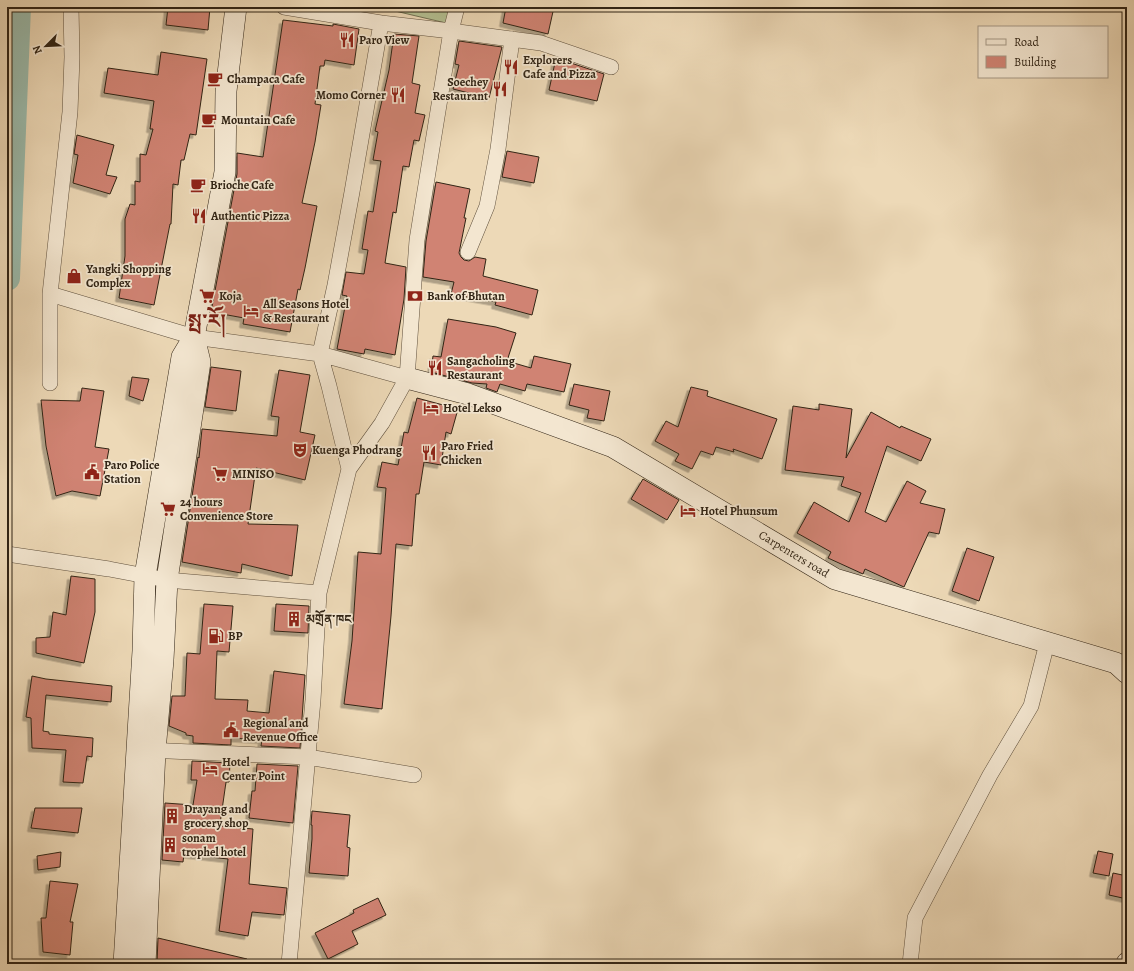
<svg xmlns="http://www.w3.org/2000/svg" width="1134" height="971" font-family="Alegreya,'Noto Serif Tibetan',serif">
  <defs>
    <filter id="shadow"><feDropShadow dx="-3.5" dy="3.5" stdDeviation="0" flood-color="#0004"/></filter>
  </defs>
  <rect width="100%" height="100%" fill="#edd9b7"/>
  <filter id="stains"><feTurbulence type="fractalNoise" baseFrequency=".005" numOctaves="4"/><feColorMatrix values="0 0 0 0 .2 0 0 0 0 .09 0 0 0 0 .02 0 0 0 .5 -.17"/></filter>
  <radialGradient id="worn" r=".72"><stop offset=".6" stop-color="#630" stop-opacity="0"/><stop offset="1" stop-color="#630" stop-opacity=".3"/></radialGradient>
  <!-- green -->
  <path fill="#b4c092" stroke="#727254" d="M 396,7 L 450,7 L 446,23 L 395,11 Z"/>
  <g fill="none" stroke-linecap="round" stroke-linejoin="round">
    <!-- river -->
    <path stroke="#9abaab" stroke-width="26" d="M 7,278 L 18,7"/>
  </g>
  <!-- building -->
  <path fill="#d08373" stroke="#312415" filter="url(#shadow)" d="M 168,7 L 210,7 L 208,30 L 166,25 Z
    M 506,7 L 554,7 L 548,34 L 503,23 Z
    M 283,20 L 333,26 L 333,24 L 359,29 L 354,65 L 325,60 L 324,66 L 320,66 L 315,104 L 321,105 L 315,142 L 302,203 L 317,206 L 305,268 L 300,290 L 298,289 L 290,332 L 243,324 L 244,318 L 211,312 L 237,174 L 237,153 L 263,157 Z
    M 394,34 L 419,36 L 412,83 L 420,85 L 415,113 L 425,115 L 419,141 L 414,140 L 409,167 L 403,166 L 396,213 L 393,212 L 385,263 L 406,267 L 404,299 L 395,355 L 365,349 L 364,354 L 337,349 L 347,296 L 342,295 L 346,272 L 364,274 L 368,250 L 362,249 L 368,211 L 373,212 L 381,161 L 373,160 L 378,132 L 375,131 L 389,70 Z
    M 459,41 L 502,47 L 489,98 L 453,89 L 459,65 L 455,64 Z
    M 161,52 L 207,59 L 196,135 L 190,134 L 184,160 L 181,160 L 178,185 L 173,184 L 171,224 L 170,224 L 154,305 L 119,298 L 125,256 L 125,219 L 130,204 L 135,205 L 135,181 L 140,182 L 140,154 L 146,155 L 153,129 L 150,129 L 154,101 L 104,93 L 108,68 L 158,75 Z
    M 556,58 L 604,74 L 597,101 L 549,90 Z
    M 77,135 L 114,145 L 106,175 L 117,177 L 110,194 L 73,183 L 78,155 L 74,154 Z
    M 507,151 L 539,157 L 534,183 L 502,177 Z
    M 436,182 L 470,189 L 464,218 L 466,218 L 459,253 L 461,257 L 464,260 L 469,261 L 475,257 L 486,259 L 483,276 L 538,290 L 532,315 L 495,305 L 496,302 L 451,294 L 454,282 L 423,277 L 426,241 Z
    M 448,319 L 496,327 L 516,333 L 507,361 L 531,368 L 534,356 L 571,364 L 564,392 L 527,384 L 525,391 L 500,384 L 497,392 L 486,388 L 487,384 L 472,383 L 431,372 L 433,356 L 441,357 Z
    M 211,367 L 241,371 L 236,411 L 205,407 Z
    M 279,370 L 310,375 L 300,432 L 315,435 L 305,480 L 256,468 L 248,524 L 298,525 L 292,576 L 242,564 L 241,573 L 182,562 L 198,457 L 199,458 L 202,429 L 277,436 L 279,417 L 271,416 Z
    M 132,377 L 149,379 L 143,401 L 129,396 Z
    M 574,384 L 610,391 L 604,421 L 587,418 L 589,410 L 569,405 Z
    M 691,387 L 708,391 L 707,396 L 777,419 L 762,459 L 733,449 L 734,452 L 716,447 L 713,455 L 701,451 L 692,469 L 675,461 L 679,454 L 655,441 L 666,421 L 678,427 Z
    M 82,388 L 104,391 L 95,447 L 109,449 L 100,496 L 72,491 L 56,496 L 46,446 L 41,400 L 80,401 Z
    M 417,398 L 458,409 L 451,434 L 446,432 L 441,465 L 424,462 L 419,494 L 416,494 L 412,546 L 396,544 L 391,616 L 382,709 L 344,704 L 352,641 L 358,552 L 381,554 L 386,488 L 377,487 L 382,462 L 398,465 L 404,432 L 408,433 Z
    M 819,404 L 852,409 L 846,458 L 871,412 L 900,428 L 901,426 L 931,439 L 921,461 L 887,446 L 865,512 L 886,522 L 907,481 L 926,491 L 920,503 L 945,509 L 939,534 L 929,532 L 904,587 L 865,569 L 863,574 L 828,558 L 831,552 L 797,533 L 814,502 L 849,522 L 861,493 L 841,486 L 844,477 L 785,470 L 793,406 L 819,410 Z
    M 643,479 L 679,500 L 667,520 L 631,499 Z
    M 967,548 L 994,557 L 979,601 L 952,591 Z
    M 71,576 L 95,579 L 95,612 L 84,663 L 36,653 L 36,638 L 50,637 L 53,612 L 66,615 Z
    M 204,604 L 233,606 L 229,652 L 217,651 L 215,699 L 248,700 L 247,711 L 269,713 L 274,671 L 305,675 L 300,748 L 261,746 L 262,740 L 231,738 L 231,745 L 193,743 L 193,736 L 186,735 L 186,733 L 169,726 L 172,696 L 185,696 L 187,653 L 200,654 Z
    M 276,604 L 309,606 L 308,633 L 274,631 Z
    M 32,676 L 46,679 L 112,686 L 111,702 L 46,695 L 43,731 L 49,732 L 49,734 L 93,738 L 92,757 L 87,756 L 83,783 L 63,782 L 66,750 L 32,748 L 31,718 L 26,717 Z
    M 192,761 L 230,763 L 229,782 L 226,782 L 220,824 L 221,826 L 253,829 L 249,884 L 287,888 L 284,915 L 252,912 L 248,936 L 219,931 L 228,859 L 184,854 L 183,862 L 162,860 L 165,803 L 193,805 L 197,780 L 191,780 Z
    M 257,764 L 298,766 L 293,823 L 249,818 L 252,791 L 255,791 Z
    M 35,808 L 82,808 L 78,833 L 31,828 Z
    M 312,811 L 350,815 L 347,847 L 350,848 L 348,876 L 309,873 L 312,839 L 312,825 L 311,825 Z
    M 1098,851 L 1113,854 L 1109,876 L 1093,873 Z
    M 61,852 L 60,867 L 38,870 L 37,856 Z
    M 1113,873 L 1127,876 L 1127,899 L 1109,895 Z
    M 50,881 L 78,884 L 70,922 L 73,922 L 70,955 L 43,952 L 41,918 L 46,918 Z
    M 378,898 L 386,915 L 352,931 L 358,944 L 328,959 L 315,933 L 354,913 L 353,910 Z
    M 158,938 L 247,959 L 247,964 L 157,963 Z"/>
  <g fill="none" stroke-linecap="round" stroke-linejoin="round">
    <!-- street casing -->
    <g stroke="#60513e" stroke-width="16">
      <path id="street" d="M 284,7 L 381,23 L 451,31 L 541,43 L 611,67
        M 468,252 L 487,206 L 498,149 L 512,39
        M 50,294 L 194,337 L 320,354 L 407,378
        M 50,383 L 50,294 L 70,112 L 72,57 L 71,7
        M 349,469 L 329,386 L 320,354 L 335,285 L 352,192 L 381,23
        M 7,554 L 109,569 L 167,580 L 319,593
        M 146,750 L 308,757 L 414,775
        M 289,964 L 313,700 L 319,593 L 349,469 L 382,423 L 407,378 L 417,240 L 451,31 L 457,7
        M 910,964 L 915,918 L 990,775 L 1031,706 L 1047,643"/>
    </g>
    <!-- secondary casing -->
    <g stroke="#312415" stroke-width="22">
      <path id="secondary" d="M 407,378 L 468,394 L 613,447 L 835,579 L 1116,663 L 1127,673
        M 124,964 L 143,651 L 145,576 L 182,357 L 194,337 L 225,172 L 226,91 L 236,7
        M 145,964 L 155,751 L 163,660 L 167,580 L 200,362 L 194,337
        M 1127,964 L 1127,963"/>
    </g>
    <!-- street -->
    <use href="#street" stroke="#f3e6d0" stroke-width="15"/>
    <!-- secondary -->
    <use href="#secondary" stroke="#f3e6d0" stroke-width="21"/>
  </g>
  <!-- icons -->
  <defs>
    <g id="restaurant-bare" transform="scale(1.2)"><path d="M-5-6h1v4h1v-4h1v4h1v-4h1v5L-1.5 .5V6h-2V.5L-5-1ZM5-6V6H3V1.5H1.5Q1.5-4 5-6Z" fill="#8f2418" stroke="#f3e6d0" stroke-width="2.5" paint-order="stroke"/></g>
    <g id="cafe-bare" transform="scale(1.2)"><path d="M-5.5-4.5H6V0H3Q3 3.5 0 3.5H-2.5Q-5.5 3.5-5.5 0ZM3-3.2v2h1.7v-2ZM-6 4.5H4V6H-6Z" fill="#8f2418" stroke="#f3e6d0" stroke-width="2.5" paint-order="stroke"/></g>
    <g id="shop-bare" transform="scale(1.2)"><path d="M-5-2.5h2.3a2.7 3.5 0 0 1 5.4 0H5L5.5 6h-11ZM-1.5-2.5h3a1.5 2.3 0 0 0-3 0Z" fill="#8f2418" stroke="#f3e6d0" stroke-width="2.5" paint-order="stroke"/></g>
    <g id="supermarket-bare" transform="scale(1.2)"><path d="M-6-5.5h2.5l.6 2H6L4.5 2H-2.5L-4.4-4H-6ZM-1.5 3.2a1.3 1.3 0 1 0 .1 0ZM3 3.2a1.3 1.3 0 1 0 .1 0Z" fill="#8f2418" stroke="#f3e6d0" stroke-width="2.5" paint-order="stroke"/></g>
    <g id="bank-bare" transform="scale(1.2)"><path d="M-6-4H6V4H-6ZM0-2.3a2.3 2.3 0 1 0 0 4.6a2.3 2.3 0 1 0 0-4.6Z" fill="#8f2418" stroke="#f3e6d0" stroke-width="2.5" paint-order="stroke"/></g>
    <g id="hotel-bare" transform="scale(1.2)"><path d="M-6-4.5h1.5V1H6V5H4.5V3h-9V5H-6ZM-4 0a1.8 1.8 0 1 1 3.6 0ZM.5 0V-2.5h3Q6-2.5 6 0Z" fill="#8f2418" stroke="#f3e6d0" stroke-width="2.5" paint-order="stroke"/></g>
    <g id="theatre-bare" transform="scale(1.2)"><path d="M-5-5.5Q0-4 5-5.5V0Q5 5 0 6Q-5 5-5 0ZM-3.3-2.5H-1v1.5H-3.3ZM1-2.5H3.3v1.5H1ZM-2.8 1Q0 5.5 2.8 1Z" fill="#8f2418" stroke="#f3e6d0" stroke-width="2.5" paint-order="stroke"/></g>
    <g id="civic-bare" transform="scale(1.2)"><path d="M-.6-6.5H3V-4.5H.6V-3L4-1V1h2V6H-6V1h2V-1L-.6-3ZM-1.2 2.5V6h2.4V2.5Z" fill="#8f2418" stroke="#f3e6d0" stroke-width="2.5" paint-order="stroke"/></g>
    <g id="building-bare" transform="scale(1.2)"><path d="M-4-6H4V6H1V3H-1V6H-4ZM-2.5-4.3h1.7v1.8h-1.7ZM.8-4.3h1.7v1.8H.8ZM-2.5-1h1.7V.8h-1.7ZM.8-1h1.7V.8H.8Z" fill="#8f2418" stroke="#f3e6d0" stroke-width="2.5" paint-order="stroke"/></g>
    <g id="fuel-bare" transform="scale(1.2)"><path d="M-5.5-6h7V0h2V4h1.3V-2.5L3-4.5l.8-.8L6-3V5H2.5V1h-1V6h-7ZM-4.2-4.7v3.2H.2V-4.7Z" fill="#8f2418" stroke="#f3e6d0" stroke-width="2.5" paint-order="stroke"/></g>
  </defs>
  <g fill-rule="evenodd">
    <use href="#restaurant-bare" x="347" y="40"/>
    <use href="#restaurant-bare" x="511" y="67"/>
    <use href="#cafe-bare" x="215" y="79"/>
    <use href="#restaurant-bare" x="500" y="89"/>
    <use href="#restaurant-bare" x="398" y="95"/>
    <use href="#cafe-bare" x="209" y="120"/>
    <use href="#cafe-bare" x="198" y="185"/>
    <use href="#restaurant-bare" x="199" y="216"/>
    <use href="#shop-bare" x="74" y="276"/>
    <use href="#supermarket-bare" x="207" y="296"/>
    <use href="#bank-bare" x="415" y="296"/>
    <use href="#hotel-bare" x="251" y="311"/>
    <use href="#restaurant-bare" x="435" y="368"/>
    <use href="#hotel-bare" x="431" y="408"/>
    <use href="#theatre-bare" x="300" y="450"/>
    <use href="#restaurant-bare" x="429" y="453"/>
    <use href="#civic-bare" x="92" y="472"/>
    <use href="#supermarket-bare" x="220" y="474"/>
    <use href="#supermarket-bare" x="168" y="509"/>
    <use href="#hotel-bare" x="688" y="511"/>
    <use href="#building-bare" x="294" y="619"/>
    <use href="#fuel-bare" x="216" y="636"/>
    <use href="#civic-bare" x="231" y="730"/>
    <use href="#hotel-bare" x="210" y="769"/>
    <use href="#building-bare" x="172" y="816"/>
    <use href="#building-bare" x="170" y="845"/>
  </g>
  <g text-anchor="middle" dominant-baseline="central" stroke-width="3.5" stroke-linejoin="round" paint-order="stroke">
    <!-- poi labels -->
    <g font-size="12" font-weight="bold" fill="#312415" stroke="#f3e6d0" text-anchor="start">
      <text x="359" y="40">Paro View</text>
      <text x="523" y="60">Explorers<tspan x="523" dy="14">Cafe and Pizza</tspan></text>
      <text x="227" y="79">Champaca Cafe</text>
      <text x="488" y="82" text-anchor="end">Soechey<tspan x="488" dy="14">Restaurant</tspan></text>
      <text x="386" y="95" text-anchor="end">Momo Corner</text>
      <text x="221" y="120">Mountain Cafe</text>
      <text x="210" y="185">Brioche Cafe</text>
      <text x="211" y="216">Authentic Pizza</text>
      <text x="86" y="269">Yangki Shopping<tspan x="86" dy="14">Complex</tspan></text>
      <text x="219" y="296">Koja</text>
      <text x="427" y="296">Bank of Bhutan</text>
      <text x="263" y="304">All Seasons Hotel<tspan x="263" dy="14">&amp; Restaurant</tspan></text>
      <text x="447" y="361">Sangacholing<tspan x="447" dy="14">Restaurant</tspan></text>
      <text x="443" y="408">Hotel Lekso</text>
      <text x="441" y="446">Paro Fried<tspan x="441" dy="14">Chicken</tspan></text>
      <text x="312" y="450">Kuenga Phodrang</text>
      <text x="104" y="465">Paro Police<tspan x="104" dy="14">Station</tspan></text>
      <text x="232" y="474">MINISO</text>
      <text x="180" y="502">24 hours<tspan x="180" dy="14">Convenience Store</tspan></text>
      <text x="700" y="511">Hotel Phunsum</text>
      <text x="306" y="619">མགྲོན་ཁང</text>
      <text x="228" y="636">BP</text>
      <text x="243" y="723">Regional and<tspan x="243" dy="14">Revenue Office</tspan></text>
      <text x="222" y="762">Hotel<tspan x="222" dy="14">Center Point</tspan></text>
      <text x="184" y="809">Drayang and<tspan x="184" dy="14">grocery shop</tspan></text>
      <text x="182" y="838">sonam<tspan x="182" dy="14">trophel hotel</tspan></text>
    </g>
    <!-- street labels -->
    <g font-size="12" fill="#312415" stroke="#f3e6d0">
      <text transform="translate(794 554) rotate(31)">Carpenters road</text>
    </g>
    <!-- town labels -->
    <g font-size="20" font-weight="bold" fill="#7a1f14" stroke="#f3e6d0">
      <text x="207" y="321">སྤ་རོ།</text>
    </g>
  </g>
  <!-- margin -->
  <rect width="1134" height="971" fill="none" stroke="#edd9b7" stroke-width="24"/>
  <rect x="8" y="8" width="1118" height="955" fill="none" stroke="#312415" stroke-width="2"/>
  <rect x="12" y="12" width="1110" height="947" fill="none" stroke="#312415"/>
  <!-- legend -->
  <rect x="978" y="26" width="130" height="52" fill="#f3e6d0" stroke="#a59885"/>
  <rect x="986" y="39" width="20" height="6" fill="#f3e6d0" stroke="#a59885"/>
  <text x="1014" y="46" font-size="12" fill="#312415">Road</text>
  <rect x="986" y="56" width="20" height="12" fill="#d08373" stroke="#a59885"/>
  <text x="1014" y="66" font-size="12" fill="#312415">Building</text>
  <!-- north arrow -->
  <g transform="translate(46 46) rotate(246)" stroke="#f3e6d0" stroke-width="3" paint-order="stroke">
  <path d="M0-3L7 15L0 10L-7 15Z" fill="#312415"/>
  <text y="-6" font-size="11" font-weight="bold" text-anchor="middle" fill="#312415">N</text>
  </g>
  <rect width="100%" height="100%" filter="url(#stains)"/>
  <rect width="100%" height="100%" fill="url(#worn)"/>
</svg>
